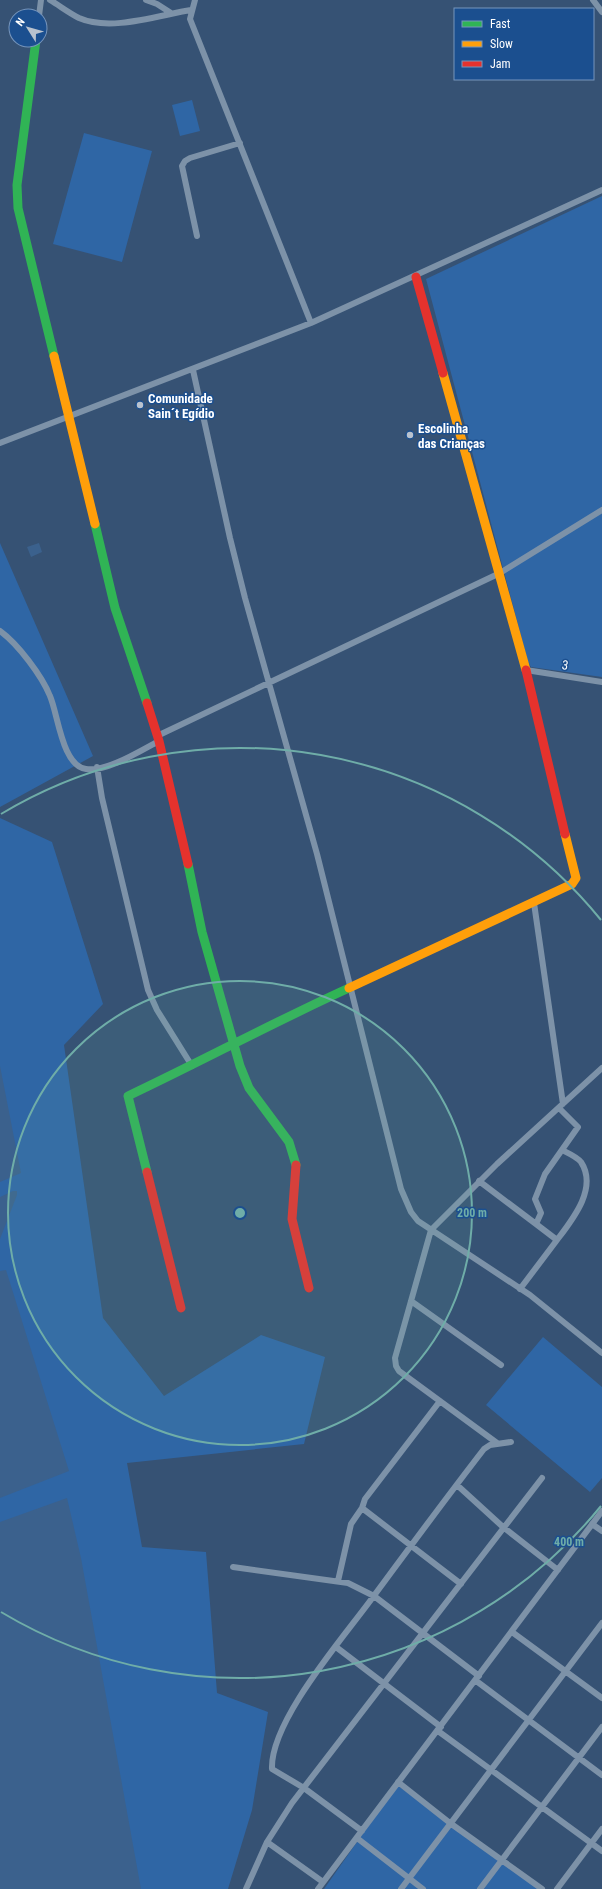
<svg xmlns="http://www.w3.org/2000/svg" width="602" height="1889" font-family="'Roboto Condensed',sans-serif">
  <rect width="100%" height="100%" fill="#365274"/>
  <!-- green -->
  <path fill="#2f66a5" d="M 192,100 L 200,131 L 180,136 L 172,105 Z
    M 84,133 L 152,151 L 122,262 L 53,244 Z
    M 602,196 L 602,677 L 531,667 L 528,662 L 426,279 Z
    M 0,543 L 93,756 L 0,807 Z
    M 0,818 L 52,842 L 103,1004 L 64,1045 L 103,1318 L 164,1396 L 261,1335 L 325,1357 L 304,1444 L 127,1463 L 142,1547 L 206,1552 L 217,1693 L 268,1712 L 252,1810 L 228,1889 L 0,1889 Z
    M 543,1337 L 602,1387 L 602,1478 L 590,1492 L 486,1405 Z
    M 397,1785 L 542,1889 L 324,1889 Z"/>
  <!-- water -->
  <path fill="#3b618d" d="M 39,543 L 42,552 L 31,557 L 27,547 Z
    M 0,1066 L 21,1173 L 0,1182 Z
    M 13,1191 L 17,1191 L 17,1195 L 0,1239 L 0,1197 Z
    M 6,1270 L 69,1471 L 0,1498 L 0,1271 Z
    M 67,1498 L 81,1558 L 141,1889 L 0,1889 L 0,1522 Z"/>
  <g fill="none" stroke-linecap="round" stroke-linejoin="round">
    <!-- street -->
    <path stroke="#7d92a8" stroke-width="6" d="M 50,0 C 60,6 69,13 79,18 C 111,32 159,15 191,10
      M 146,0 L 157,4 L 171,13
      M 195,0 L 190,19 L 311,323
      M 593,0 L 602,12
      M 39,16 L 41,0
      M 197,236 L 182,166 L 185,161 L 190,158 L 240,143
      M 193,370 L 230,538 L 245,598 L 317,854 L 401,1189 L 411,1212 L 418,1221 L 530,1295 L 602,1353
      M 0,443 L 311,323 L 602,190
      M 0,631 C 18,644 42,676 50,696 C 58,714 62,766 86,769 C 107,772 140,751 159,741
      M 526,670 L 602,682
      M 157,736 L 500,573 L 602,510
      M 97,767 L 102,798 L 148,990 L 157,1010 L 192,1066
      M 534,903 L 563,1104
      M 479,1181 L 536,1224 L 541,1213 L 535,1199 L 545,1174 L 578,1127 L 559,1108
      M 536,1224 L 557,1240 C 573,1219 598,1188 581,1162 C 577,1157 568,1153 562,1150
      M 520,1289 L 557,1240
      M 411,1301 L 501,1365
      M 497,1443 L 399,1371 L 396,1366 L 395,1358 L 431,1230 L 497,1164 L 602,1068
      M 457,1485 L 503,1527 L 558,1570
      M 362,1508 L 461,1584
      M 592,1524 L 602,1531
      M 233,1567 L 348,1583 L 374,1596 L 479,1676
      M 338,1581 L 351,1524 L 362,1508 L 365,1499 L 440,1401
      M 512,1632 L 602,1698
      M 336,1647 L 441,1727
      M 475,1680 L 602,1775
      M 438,1731 L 602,1851
      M 398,1782 L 450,1823 L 542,1889
      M 362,1831 L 304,1788 L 272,1769 C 270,1721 344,1637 373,1597 C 410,1547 446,1498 484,1449 L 490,1445 L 511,1442
      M 357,1838 L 423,1889
      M 267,1842 L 323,1882
      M 246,1889 L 267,1842 L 292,1803 L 542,1478
      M 318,1889 L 602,1511
      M 401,1889 L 602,1623
      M 480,1889 L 602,1727
      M 557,1889 L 602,1829"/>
    <!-- fast -->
    <path stroke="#30b455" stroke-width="9" d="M 36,40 L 17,185 L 18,208 L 54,356
      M 95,524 L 115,608 L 147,703
      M 188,864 L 202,932 L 240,1066 L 249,1088 L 289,1142 L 296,1165
      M 147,1172 L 128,1096 C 202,1061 274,1022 349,988"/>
    <!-- slow -->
    <path stroke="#ff9f0a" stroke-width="9" d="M 54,356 L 95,524
      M 443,373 L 526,670
      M 349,988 L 572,884 L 576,878 L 565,834"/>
    <!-- jam -->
    <path stroke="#e5322d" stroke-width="9" d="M 416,277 L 443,373
      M 526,670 L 565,834
      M 147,703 L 159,741 L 188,864
      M 296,1165 L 292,1219 L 309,1288
      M 147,1172 L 181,1308"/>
  </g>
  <!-- distance rings -->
  <circle cx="240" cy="1213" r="232" fill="#6fada8" fill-opacity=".12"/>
  <g fill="none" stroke="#6fada8" stroke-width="2">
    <circle cx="240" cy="1213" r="232"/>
    <path d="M601 1506A465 465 0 0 1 1 1612M1 814A465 465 0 0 1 601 920"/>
  </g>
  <!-- markers -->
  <g fill="#b9c2ce" stroke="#1b4f8f" stroke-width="1.5">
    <circle cx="140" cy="405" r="4"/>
    <circle cx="410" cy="435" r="4"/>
  </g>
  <g text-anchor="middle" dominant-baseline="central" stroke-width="3" stroke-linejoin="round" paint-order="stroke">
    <!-- poi labels -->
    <g font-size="13" font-weight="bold" fill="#fff" stroke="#1b4f8f" text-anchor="start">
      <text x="148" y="398">Comunidade<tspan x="148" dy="15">Sain´t Egídio</tspan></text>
      <text x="418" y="428">Escolinha<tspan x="418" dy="15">das Crianças</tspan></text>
    </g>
    <!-- street labels -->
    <g font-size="13" fill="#fff" stroke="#1b4f8f">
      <text transform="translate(565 665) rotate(9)">3</text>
    </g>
  </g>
  <circle cx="240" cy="1213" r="6" fill="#6fada8" stroke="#1b4f8f" stroke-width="2"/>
  <g font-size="12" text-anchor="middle" font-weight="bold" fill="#6fada8" stroke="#1b4f8f" stroke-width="3" stroke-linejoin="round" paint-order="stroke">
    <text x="472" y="1217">200 m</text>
    <text x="569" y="1546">400 m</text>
  </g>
  <!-- legend -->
  <rect x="454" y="8" width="140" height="72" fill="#1b4f8f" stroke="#7695bc"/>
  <rect x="462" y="21" width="20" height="6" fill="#30b455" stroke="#7695bc"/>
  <text x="490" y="28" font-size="12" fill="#ffffff">Fast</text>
  <rect x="462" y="41" width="20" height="6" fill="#ff9f0a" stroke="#7695bc"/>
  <text x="490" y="48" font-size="12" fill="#ffffff">Slow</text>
  <rect x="462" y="61" width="20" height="6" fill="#e5322d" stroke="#7695bc"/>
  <text x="490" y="68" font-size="12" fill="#ffffff">Jam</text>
  <!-- north arrow -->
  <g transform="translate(28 28) rotate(307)"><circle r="19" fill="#1b4f8f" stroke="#7695bc"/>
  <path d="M0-3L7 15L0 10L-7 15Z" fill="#b9c2ce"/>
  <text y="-6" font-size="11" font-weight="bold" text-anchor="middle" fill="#ffffff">N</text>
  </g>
</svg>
